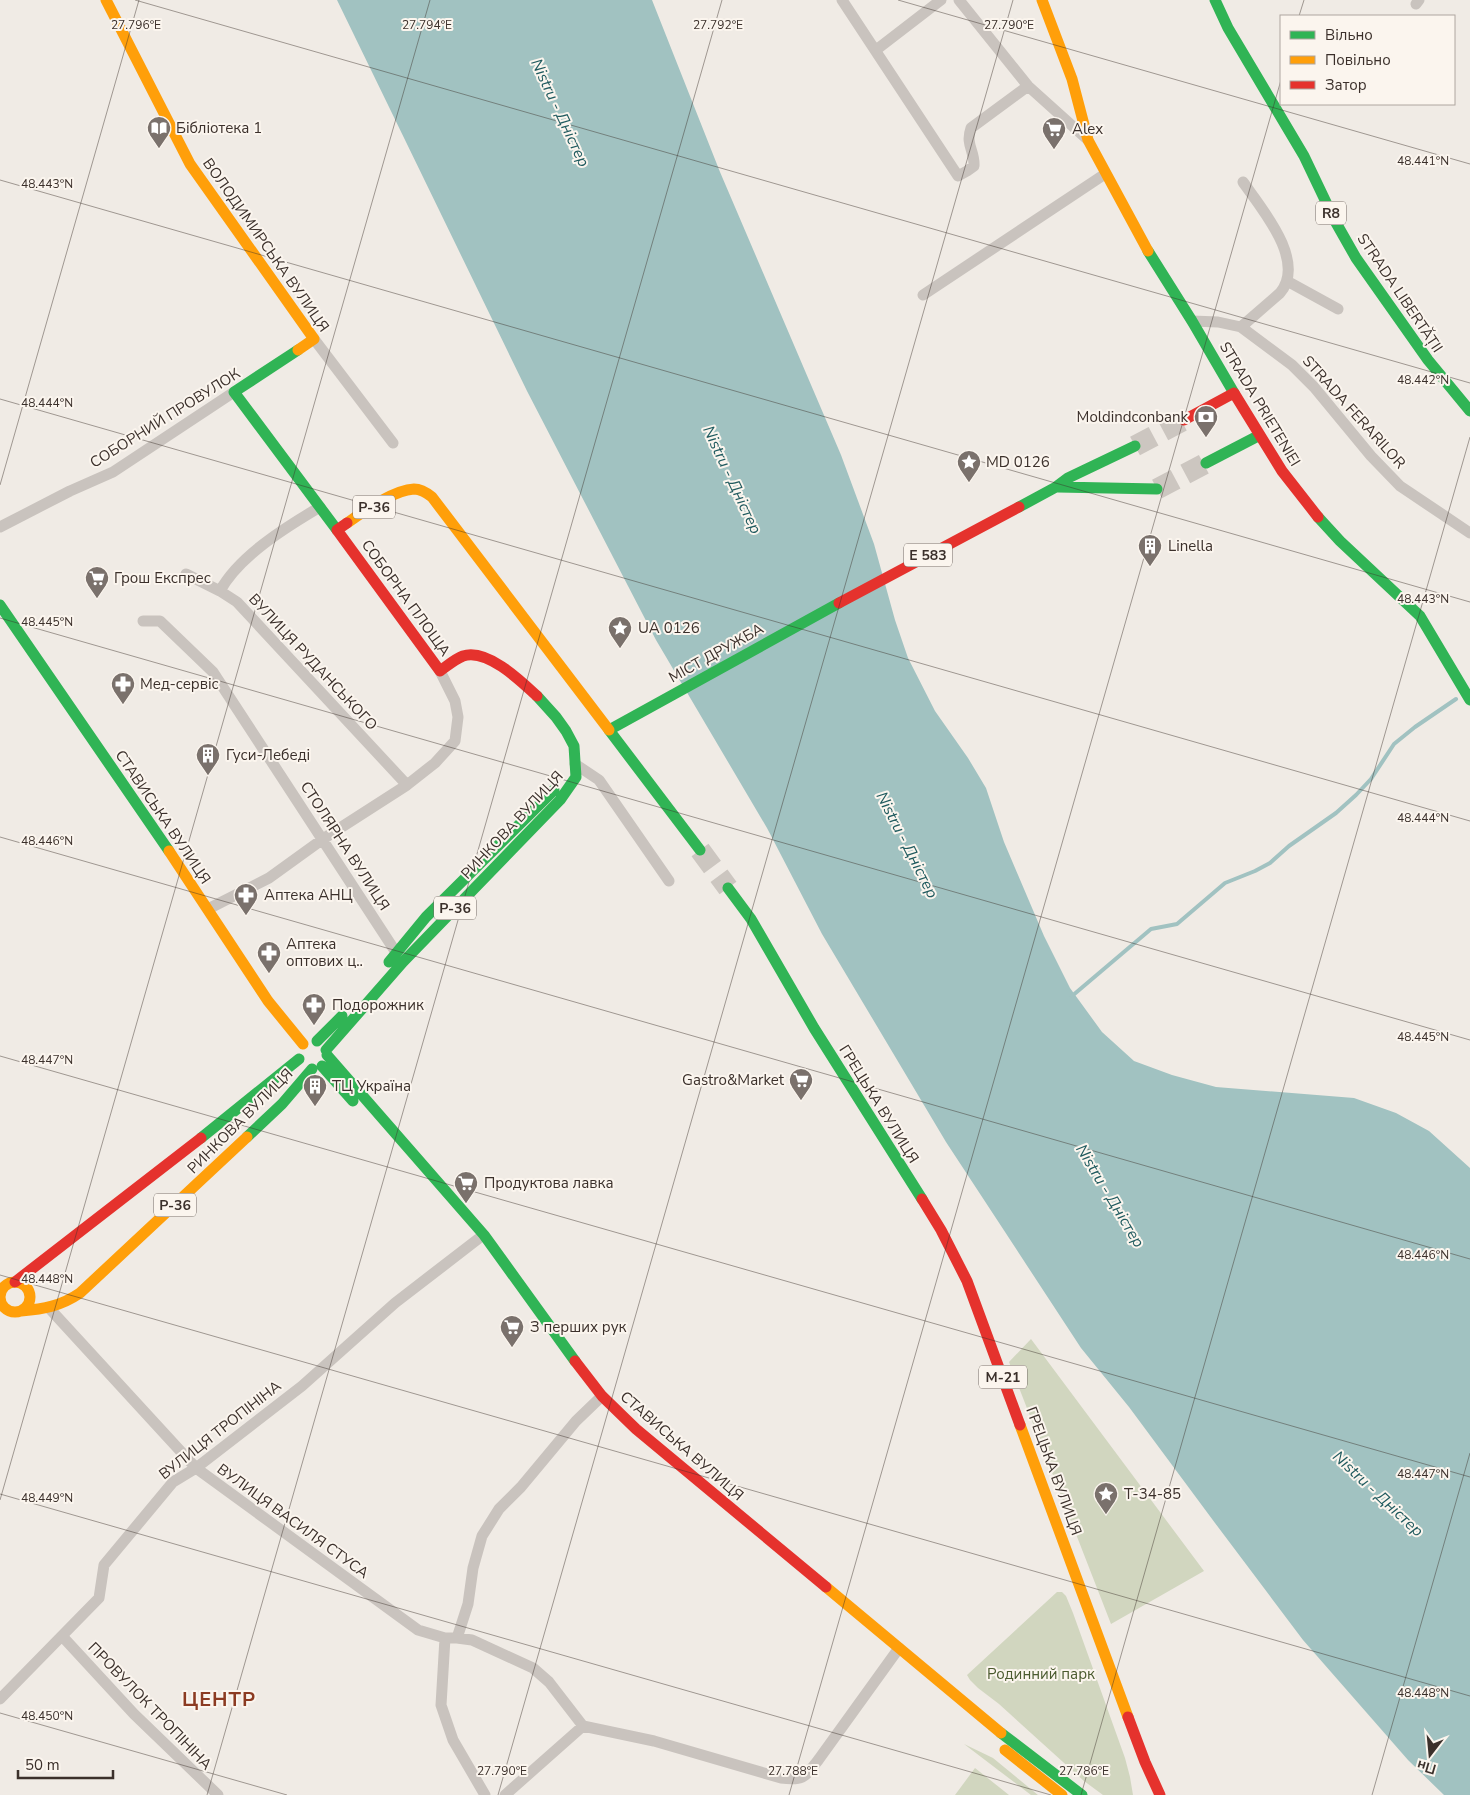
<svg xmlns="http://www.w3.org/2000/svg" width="1470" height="1795" font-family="'Nunito Sans',sans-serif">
  <rect width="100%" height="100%" fill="#f0ebe5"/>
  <!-- green -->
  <path fill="#d1d6bf" d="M 1031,1339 L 1204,1571 L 1111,1624 L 1009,1362 Z
    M 1057,1592 L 1062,1592 L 1066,1596 L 1073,1613 L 1125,1758 L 1130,1777 L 1133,1795 L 1103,1795 L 1084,1781 L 999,1704 L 978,1688 L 970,1680 L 967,1675 Z
    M 964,1744 L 993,1758 L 1038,1795 L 1031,1795 Z
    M 975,1768 L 1009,1795 L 955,1795 Z"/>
  <!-- water -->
  <path fill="#a1c2c1" d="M 337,0 L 652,0 L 720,172 L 841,455 L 874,544 L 895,620 L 908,658 L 935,711 L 968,758 L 986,788 L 1004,842 L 1044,936 L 1070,988 L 1102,1032 L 1134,1061 L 1172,1075 L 1216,1087 L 1354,1098 L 1396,1113 L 1429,1131 L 1470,1168 L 1470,1795 L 1444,1795 L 1408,1760 L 1303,1640 L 1215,1523 L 1129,1407 L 1081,1348 L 946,1142 L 822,934 L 767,828 L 656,640 L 527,391 Z"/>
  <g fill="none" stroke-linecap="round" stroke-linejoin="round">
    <!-- stream -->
    <path stroke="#a1c2c1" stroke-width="4" d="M 1072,996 L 1151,929 L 1177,924 L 1225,883 L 1255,871 L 1270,863 L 1289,846 L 1336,813 L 1356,795 L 1371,779 L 1394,744 L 1415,727 L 1456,699"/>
    <!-- highway-tunnel -->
    <path stroke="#ccc6c0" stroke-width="21" stroke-dasharray="21 11" stroke-linecap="butt" d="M 1135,446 L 1184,420
      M 1157,489 L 1206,463
      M 700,850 L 728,888"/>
    <!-- street -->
    <path stroke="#c9c3be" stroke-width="11" d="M 842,0 L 958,176 L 967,171 L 974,166 C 975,151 965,145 971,128 L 1028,86
      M 959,0 L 1028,86 L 1088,140
      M 1416,4 L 1419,0
      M 876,50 L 941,0
      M 1287,281 L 1338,309
      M 923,295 L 1105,174
      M 1192,321 L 1218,322 L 1241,327 L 1292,365 L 1314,387 L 1371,456 L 1400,486 L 1470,533
      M 1241,327 L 1280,293 C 1307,261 1261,208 1243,182
      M 314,339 L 393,443
      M 0,527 L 70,491 L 113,472 L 234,392
      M 186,574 L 220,591 L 237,602 L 407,785
      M 220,591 C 239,556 286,527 320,507
      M 143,621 L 160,621 L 213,672 L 399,957
      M 575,764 L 599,780 L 669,881
      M 208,909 L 269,878 L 323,839 L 407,785 L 435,763 L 455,741 L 458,717 L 455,701 L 440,671
      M 50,1309 L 196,1468 L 418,1630 L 445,1638 L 457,1638 L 472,1640 L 533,1668 L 549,1682 L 583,1726 L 654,1741 L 781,1778 C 804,1781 805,1777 819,1759 L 899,1648
      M 62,1636 L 134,1714 L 218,1795
      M 445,1638 L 441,1705 L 453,1740 L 485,1795
      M 457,1638 L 468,1604 L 473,1568 L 482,1536 L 499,1509 L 521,1487 L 576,1421 L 602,1396
      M 0,1699 L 99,1598 L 104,1565 L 173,1482 L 196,1468 L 302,1386 L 395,1303 L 478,1239
      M 505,1795 L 583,1726"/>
    <!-- fast -->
    <path stroke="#30b455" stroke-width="11" d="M 1215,0 L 1228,28 L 1304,156 L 1335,221 L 1356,258 L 1428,360 L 1470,411
      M 1148,251 L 1192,321 L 1234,393
      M 298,350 L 234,392 L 337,530
      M 1206,463 L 1258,436
      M 1058,487 L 1157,489
      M 1019,507 L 1056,487 L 1068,478 L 1135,446
      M 1318,517 L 1340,541 L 1420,616 L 1470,700
      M 0,605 L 169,851
      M 700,850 L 609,730 L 839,603
      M 728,888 L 751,919 L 814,1028 L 922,1199
      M 389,962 L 426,917 L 554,790
      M 317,1041 L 342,1016
      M 326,1050 L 403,962 L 560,800 L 576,777 L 574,746 L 566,731 L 556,717 L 537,696
      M 327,1055 L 484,1235 L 575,1361
      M 322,1066 L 353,1101
      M 247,1137 L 282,1104 L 312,1069
      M 201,1138 L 299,1059
      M 1001,1733 L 1082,1795"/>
    <!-- slow -->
    <path stroke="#ff9f0a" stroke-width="11" d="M 106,0 L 190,164 L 314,339 L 298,350
      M 1042,0 L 1072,79 L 1088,140 L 1148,251
      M 347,523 C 363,512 393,490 414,489 C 421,489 427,493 432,497 L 609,730
      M 169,851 L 268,1001 L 303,1044
      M0 1297a15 15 0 1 1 30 0a15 15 0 1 1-30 0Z
      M 21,1311 C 44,1309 61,1306 80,1293 L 247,1137
      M 1020,1425 L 1128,1717
      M 826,1587 L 1001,1733
      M 1005,1750 L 1062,1795"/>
    <!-- jam -->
    <path stroke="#e5322d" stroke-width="11" d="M 1184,420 L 1234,393 L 1282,471 L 1318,517
      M 347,523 L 337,530 L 440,671 C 447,666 455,659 463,656 C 487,648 521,681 537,696
      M 839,603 L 1019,507
      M 922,1199 L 941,1230 L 967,1281 L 1020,1425
      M 15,1282 L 201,1138
      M 575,1361 L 602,1396 L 636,1429 L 826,1587
      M 1128,1717 L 1145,1762 L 1160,1795"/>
  </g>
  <!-- ticks -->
  <path fill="none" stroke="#3b302b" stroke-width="1" stroke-opacity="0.45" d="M 135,0 L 1470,383M 898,0 L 1470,164M 1299,16 L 1304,0M 0,180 L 1470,602M 0,399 L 1470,821M 0,485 L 139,0M 0,618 L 1470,1040M 0,837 L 1470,1259M 0,1056 L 1470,1477M 0,1275 L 1470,1696M 0,1494 L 1051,1795M 0,1500 L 430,0M 0,1713 L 287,1795M 207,1795 L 722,0M 498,1795 L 1013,0M 789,1795 L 1281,80M 1081,1795 L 1470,437M 1372,1795 L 1470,1453"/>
  <!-- icons -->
  <defs>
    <g id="library-pin" transform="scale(1.25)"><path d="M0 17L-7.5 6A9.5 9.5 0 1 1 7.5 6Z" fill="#7a716c" stroke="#fbf5ee"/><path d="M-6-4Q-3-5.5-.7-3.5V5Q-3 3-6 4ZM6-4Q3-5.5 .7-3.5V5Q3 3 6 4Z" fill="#fff"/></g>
    <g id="supermarket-pin" transform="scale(1.25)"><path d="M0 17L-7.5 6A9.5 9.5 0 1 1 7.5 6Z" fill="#7a716c" stroke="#fbf5ee"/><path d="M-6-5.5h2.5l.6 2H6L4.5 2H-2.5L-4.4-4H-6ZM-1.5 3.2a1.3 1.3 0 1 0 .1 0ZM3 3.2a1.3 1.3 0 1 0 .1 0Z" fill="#fff"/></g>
    <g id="bank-pin" transform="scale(1.25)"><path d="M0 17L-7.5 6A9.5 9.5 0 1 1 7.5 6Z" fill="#7a716c" stroke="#fbf5ee"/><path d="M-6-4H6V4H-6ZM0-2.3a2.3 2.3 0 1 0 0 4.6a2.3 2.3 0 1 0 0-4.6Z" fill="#fff"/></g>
    <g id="sight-pin" transform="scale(1.25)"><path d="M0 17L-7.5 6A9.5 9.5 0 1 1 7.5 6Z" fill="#7a716c" stroke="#fbf5ee"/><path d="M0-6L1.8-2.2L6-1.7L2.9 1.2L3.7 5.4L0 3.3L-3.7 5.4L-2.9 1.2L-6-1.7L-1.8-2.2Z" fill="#fff"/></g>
    <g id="building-pin" transform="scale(1.25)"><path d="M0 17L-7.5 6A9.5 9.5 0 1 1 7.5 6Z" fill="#7a716c" stroke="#fbf5ee"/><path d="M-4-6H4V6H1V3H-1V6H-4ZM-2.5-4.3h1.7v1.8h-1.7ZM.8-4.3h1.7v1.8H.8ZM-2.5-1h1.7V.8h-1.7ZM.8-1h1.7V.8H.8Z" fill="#fff"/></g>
    <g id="pharmacy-pin" transform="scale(1.25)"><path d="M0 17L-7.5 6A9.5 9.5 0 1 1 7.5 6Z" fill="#7a716c" stroke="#fbf5ee"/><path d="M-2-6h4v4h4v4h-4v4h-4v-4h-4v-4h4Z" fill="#fff"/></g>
  </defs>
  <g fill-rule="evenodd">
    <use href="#library-pin" x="159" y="128"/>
    <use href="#supermarket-pin" x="1054" y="129"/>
    <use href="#bank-pin" x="1206" y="417"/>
    <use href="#sight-pin" x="969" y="462"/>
    <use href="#building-pin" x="1150" y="546"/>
    <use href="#supermarket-pin" x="97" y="578"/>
    <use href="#sight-pin" x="620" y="628"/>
    <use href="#pharmacy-pin" x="123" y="684"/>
    <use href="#building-pin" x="208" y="755"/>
    <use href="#pharmacy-pin" x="246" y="895"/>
    <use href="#pharmacy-pin" x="269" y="953"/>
    <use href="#pharmacy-pin" x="314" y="1005"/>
    <use href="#supermarket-pin" x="801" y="1080"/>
    <use href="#building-pin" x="315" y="1086"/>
    <use href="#supermarket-pin" x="466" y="1183"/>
    <use href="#supermarket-pin" x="512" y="1327"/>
    <use href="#sight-pin" x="1106" y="1494"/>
  </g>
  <g text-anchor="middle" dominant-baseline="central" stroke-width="4" stroke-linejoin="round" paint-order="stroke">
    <!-- shield labels -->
    <g fill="#fbf5ee" stroke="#756b66" stroke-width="1">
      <rect x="1316" y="201.5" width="30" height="23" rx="4"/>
      <rect x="353" y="495.5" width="42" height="23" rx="4"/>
      <rect x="904" y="543.5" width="48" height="23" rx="4"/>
      <rect x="434" y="896.5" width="42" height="23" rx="4"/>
      <rect x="154" y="1193.5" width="42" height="23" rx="4"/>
      <rect x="979" y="1365.5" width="48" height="23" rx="4"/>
    </g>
    <g font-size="14" font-weight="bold" fill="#3b302b">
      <text x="1331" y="213">R8</text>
      <text x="374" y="507">Р-36</text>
      <text x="928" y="555">E 583</text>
      <text x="455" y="908">Р-36</text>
      <text x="175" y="1205">Р-36</text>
      <text x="1003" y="1377">М-21</text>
    </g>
    <!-- poi labels -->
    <g font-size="15" fill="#3b302b" stroke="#fbf5ee" text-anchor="start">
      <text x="176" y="128">Бібліотека 1</text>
      <text x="1072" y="129">Alex</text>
      <text x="1188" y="417" text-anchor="end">Moldindconbank</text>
      <text x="986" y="462">MD 0126</text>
      <text x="1168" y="546">Linella</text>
      <text x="114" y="578">Грош Експрес</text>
      <text x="638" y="628">UA 0126</text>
      <text x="140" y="684">Мед-cервіс</text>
      <text x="226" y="755">Гуси-Лебеді</text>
      <text x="264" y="895">Аптека АНЦ</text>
      <text x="286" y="944">Аптека<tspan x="286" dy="17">оптових ц..</tspan></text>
      <text x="332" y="1005">Подорожник</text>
      <text x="784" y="1080" text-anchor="end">Gastro&amp;Market</text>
      <text x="332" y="1086">ТЦ Україна</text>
      <text x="484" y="1183">Продуктова лавка</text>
      <text x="530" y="1327">З перших рук</text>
      <text x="1124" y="1494">Т-34-85</text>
    </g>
    <!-- street labels -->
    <g font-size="15" fill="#3b302b" stroke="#fbf5ee">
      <text transform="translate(266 245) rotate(55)">ВОЛОДИМИРСЬКА ВУЛИЦЯ</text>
      <text transform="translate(1400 293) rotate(56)">STRADA LIBERTĂȚII</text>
      <text transform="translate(1260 404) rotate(59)">STRADA PRIETENIEI</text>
      <text transform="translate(1354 412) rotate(48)">STRADA FERARILOR</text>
      <text transform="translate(165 418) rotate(-32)">СОБОРНИЙ ПРОВУЛОК</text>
      <text transform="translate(406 598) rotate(54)">СОБОРНА ПЛОЩА</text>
      <text transform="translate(716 653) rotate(-29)">МІСТ ДРУЖБА</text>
      <text transform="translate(313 662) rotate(47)">ВУЛИЦЯ РУДАНСЬКОГО</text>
      <text transform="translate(163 817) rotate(56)">СТАВИСЬКА ВУЛИЦЯ</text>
      <text transform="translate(512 825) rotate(-47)">РИНКОВА ВУЛИЦЯ</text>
      <text transform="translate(345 846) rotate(57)">СТОЛЯРНА ВУЛИЦЯ</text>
      <text transform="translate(879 1104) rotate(58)">ГРЕЦЬКА ВУЛИЦЯ</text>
      <text transform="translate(240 1121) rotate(-45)">РИНКОВА ВУЛИЦЯ</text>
      <text transform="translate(220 1430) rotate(-38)">ВУЛИЦЯ ТРОПІНІНА</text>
      <text transform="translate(682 1446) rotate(41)">СТАВИСЬКА ВУЛИЦЯ</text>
      <text transform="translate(1054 1471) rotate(70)">ГРЕЦЬКА ВУЛИЦЯ</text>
      <text transform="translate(293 1521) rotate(36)">ВУЛИЦЯ ВАСИЛЯ СТУСА</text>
      <text transform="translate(150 1706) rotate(46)">ПРОВУЛОК ТРОПІНІНА</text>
    </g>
    <!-- park labels -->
    <g font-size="15" fill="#4a5a2e" stroke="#fbf5ee">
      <text x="1041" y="1674">Родинний парк</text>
    </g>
    <!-- water labels -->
    <g font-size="16" font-style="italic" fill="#1f5a5e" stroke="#fbf5ee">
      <text transform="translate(560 113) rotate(65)">Nistru - Дністер</text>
      <text transform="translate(732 480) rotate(65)">Nistru - Дністер</text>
      <text transform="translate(907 845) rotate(63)">Nistru - Дністер</text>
      <text transform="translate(1110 1196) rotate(59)">Nistru - Дністер</text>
      <text transform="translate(1378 1494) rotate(43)">Nistru - Дністер</text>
    </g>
    <!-- district labels -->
    <g font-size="20" font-weight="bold" letter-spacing="1" fill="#8c3b22" stroke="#fbf5ee">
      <text x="219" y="1699">ЦЕНТР</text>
    </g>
  </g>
  <g font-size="12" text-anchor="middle" fill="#3b302b" stroke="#fbf5ee" stroke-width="4" stroke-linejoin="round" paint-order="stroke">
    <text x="136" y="29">27.796°E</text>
    <text x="427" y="29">27.794°E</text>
    <text x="718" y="29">27.792°E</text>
    <text x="1009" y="29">27.790°E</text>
    <text x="1423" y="165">48.441°N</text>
    <text x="47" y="188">48.443°N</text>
    <text x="1423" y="384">48.442°N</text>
    <text x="47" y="407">48.444°N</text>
    <text x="1423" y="603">48.443°N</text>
    <text x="47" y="626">48.445°N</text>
    <text x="1423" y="822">48.444°N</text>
    <text x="47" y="845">48.446°N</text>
    <text x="1423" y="1041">48.445°N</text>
    <text x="47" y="1064">48.447°N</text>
    <text x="1423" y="1259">48.446°N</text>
    <text x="47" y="1283">48.448°N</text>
    <text x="1423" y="1478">48.447°N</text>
    <text x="47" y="1502">48.449°N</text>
    <text x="1423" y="1697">48.448°N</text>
    <text x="47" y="1720">48.450°N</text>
    <text x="502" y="1775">27.790°E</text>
    <text x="793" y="1775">27.788°E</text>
    <text x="1084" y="1775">27.786°E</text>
  </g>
  <!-- legend -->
  <rect x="1280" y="15" width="175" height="90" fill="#fbf5ee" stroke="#aea6a0"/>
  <rect x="1290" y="31" width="25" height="8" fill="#30b455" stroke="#aea6a0"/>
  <text x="1325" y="40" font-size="15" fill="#3b302b">Вільно</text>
  <rect x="1290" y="56" width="25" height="8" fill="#ff9f0a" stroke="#aea6a0"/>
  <text x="1325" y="65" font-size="15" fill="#3b302b">Повільно</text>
  <rect x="1290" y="81" width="25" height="8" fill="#e5322d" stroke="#aea6a0"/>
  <text x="1325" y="90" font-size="15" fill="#3b302b">Затор</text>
  <!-- north arrow -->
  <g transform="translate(1430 1755) rotate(196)" stroke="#fbf5ee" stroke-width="4" paint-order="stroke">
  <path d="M0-4L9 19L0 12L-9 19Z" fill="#3b302b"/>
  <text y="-8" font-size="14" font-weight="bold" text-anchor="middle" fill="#3b302b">Пн</text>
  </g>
  <!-- scale -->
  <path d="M18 1770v8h95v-8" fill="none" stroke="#3b302b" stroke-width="2.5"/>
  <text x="25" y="1770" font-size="15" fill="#3b302b" stroke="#fbf5ee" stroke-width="4" paint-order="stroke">50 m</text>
</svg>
